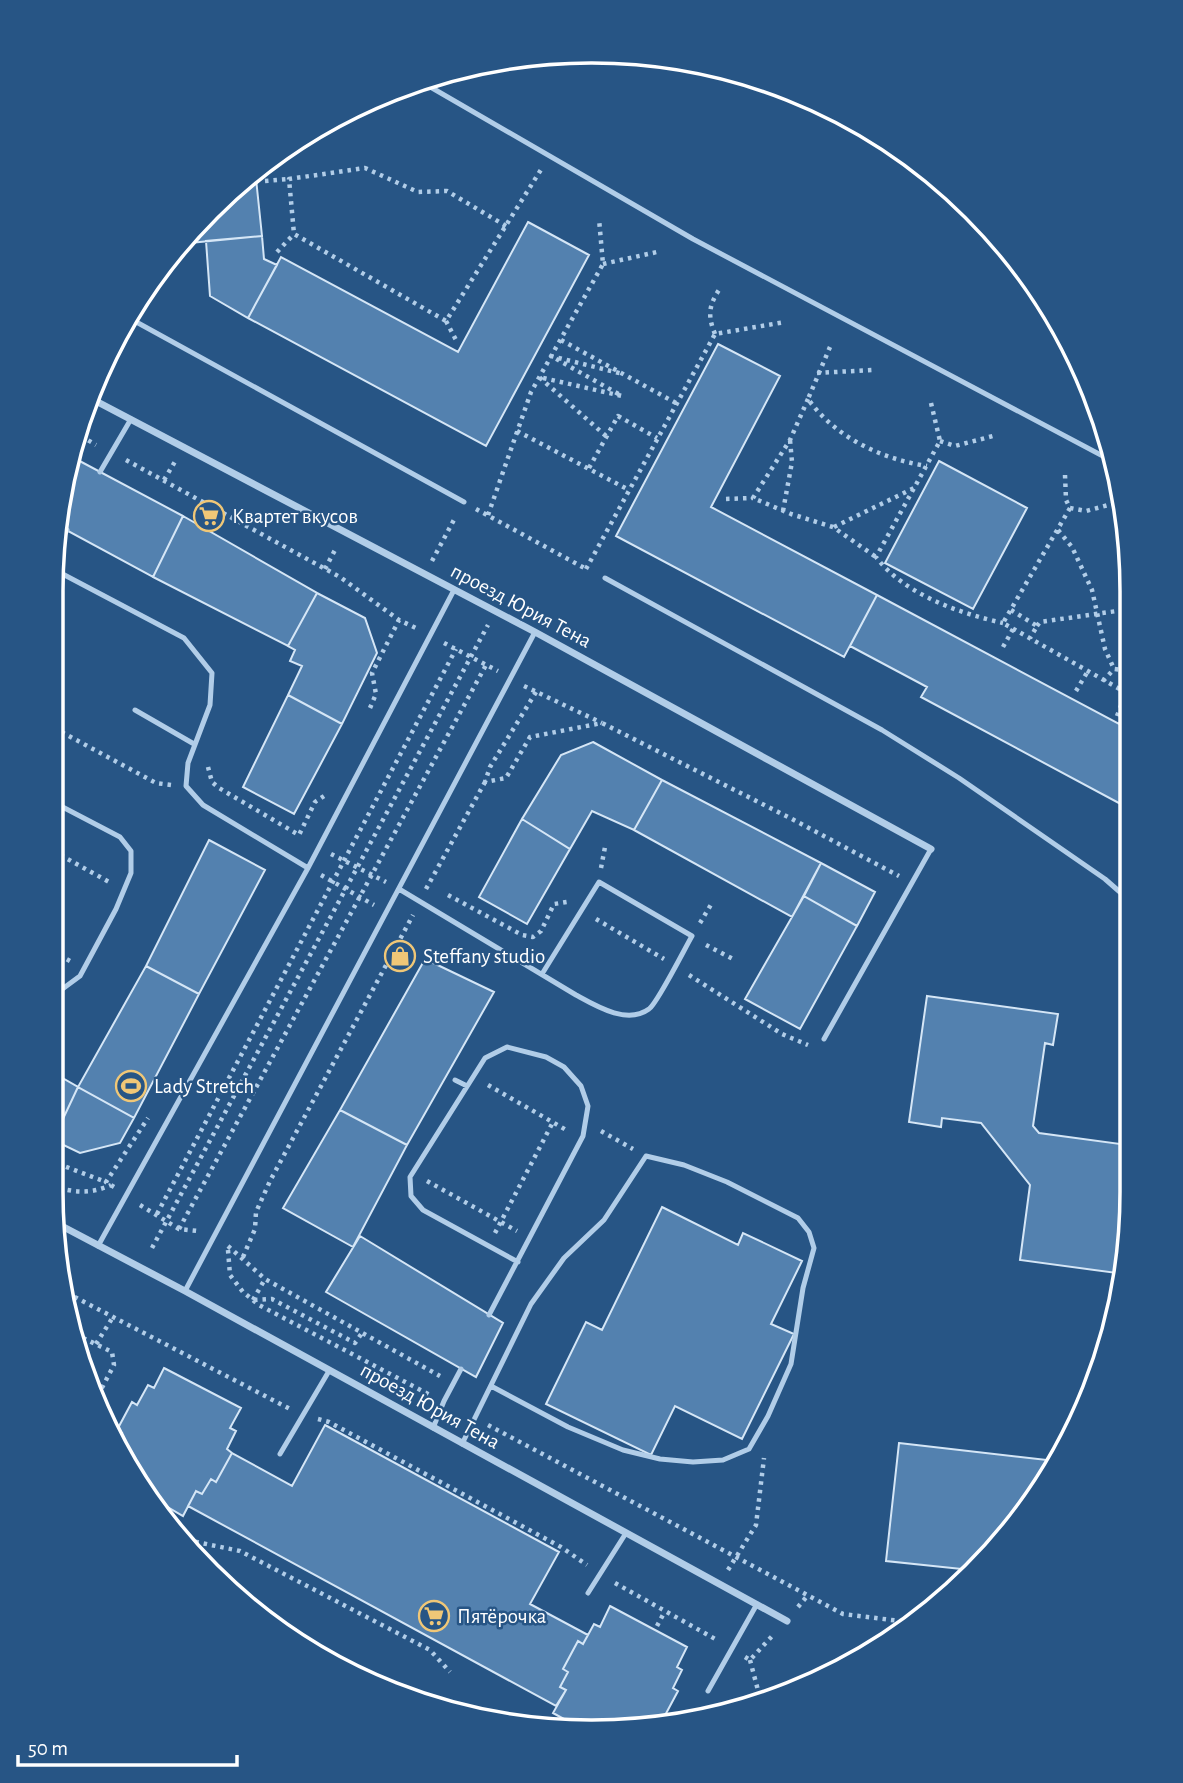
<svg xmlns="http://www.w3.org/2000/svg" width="1183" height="1783" font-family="'Alegreya Sans',sans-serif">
  <rect width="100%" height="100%" fill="#275585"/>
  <!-- building -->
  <path fill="#5381af" stroke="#d5e6f6" stroke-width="2" d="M 255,169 L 262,236 L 179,244 L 185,235 Z
    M 528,222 L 589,255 L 486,446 L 248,318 L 281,257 L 458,352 Z
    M 262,236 L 264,259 L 277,265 L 248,318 L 210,296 L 206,241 Z
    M 718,344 L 780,376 L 711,507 L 877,595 L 844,657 L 616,536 Z
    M 74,458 L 183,516 L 153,577 L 55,524 Z
    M 939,461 L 1027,508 L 973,609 L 885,563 Z
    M 183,516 L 317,593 L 288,646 L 153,577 Z
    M 317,593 L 365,618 L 377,653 L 342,724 L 288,695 L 302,666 L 290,661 L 295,650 L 288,646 Z
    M 877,595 L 1119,724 L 1130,703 L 1130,809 L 921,697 L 927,687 L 850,646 Z
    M 288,695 L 342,724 L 294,814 L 243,787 Z
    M 593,742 L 662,780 L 634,830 L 592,811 L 570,849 L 522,819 L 561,755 Z
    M 662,780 L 821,863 L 792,917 L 634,830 Z
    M 522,819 L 570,849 L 527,924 L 479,897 Z
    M 209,840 L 265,870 L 199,994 L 146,966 Z
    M 821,863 L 875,892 L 857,926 L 804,896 Z
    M 804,896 L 857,926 L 800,1029 L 745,999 Z
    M 425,959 L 494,992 L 407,1145 L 340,1110 Z
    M 146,966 L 199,994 L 134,1118 L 78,1087 Z
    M 927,996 L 1058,1014 L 1053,1045 L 1045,1043 L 1033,1126 L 1039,1133 L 1128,1145 L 1128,1262 L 1124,1274 L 1020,1260 L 1030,1185 L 981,1123 L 942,1118 L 941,1127 L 909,1122 Z
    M 52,1072 L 78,1087 L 53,1140 L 51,1139 Z
    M 78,1087 L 134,1118 L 120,1143 L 80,1153 L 53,1140 Z
    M 340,1110 L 407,1145 L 353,1247 L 283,1208 Z
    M 662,1207 L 738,1245 L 743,1233 L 802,1261 L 771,1324 L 794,1334 L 742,1439 L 675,1406 L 651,1455 L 546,1404 L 586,1322 L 602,1330 Z
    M 360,1236 L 503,1323 L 476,1377 L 326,1292 Z
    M 164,1368 L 241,1408 L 230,1428 L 236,1431 L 227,1449 L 232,1453 L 216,1482 L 211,1479 L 202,1494 L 196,1491 L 183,1516 L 142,1492 L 117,1442 L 122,1433 L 117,1430 L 132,1402 L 137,1405 L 148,1385 L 154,1388 Z
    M 325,1425 L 559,1552 L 530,1604 L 588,1635 L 583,1644 L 578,1641 L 563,1669 L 568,1672 L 560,1687 L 566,1690 L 556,1706 L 188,1506 L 196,1491 L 202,1494 L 211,1479 L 216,1482 L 232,1453 L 292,1486 Z
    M 899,1443 L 1056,1461 L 998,1548 L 971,1570 L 886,1561 Z
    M 610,1606 L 687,1647 L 677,1667 L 682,1670 L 673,1688 L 678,1691 L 662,1721 L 657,1717 L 653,1725 L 582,1729 L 553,1713 L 566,1690 L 560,1687 L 568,1672 L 563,1669 L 578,1641 L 583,1644 L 594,1624 L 600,1627 Z"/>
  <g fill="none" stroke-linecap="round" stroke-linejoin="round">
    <!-- path -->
    <path stroke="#b1cde8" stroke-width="4.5" stroke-dasharray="3.5 5" stroke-linecap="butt" d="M 265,181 L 289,179
      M 506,226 L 447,191 L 418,192 L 365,168 L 289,179 L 294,234 L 446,321 L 542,168
      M 277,252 L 294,234
      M 603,264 L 657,252
      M 446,321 L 456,340
      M 715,334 C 707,315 709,304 721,287
      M 561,340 L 676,403
      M 830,347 L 808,399 C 835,437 881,459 927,466
      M 817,373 L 872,370
      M 100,385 L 126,333
      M 808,399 L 790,440 L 753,498 L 791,514 L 833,527 L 876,557
      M 931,403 L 940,441 L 876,557 C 904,594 958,613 1003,623
      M 517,431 L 629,490
      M 81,436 L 96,445
      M 606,436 L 539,377 L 622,396 L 551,356 L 623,374
      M 940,441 L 955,446 L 993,436
      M 126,460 L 340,577 L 399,620 L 418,629
      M 589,468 L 618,416 L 657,438
      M 1065,475 L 1066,500 L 1070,508 L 1003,623 L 1125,692
      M 164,480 L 176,460
      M 726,499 L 753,498
      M 1070,508 L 1086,511 L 1116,503
      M 476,509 L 588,570
      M 783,511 L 792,462 L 790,440
      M 488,515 L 531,392 L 603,264 L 599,219
      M 834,527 L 914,488
      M 1058,530 L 1072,547 L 1092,590 L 1105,649 L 1114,669
      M 432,561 L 456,516
      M 325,569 L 336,548
      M 586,569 L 715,334 L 785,322
      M 1011,610 L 1037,626 L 1030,638
      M 1037,626 L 1040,622 L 1131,609
      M 444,643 L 498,671
      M 1003,647 L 1013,629
      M 1103,681 L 1114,669 L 1131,671
      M 524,686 L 602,723
      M 1076,691 L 1088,671
      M 536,692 L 490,767 L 485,782 L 506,778 L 530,737 L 602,723 L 792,819 L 899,876
      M 370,708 L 376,694 L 372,673 L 399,620
      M 1117,716 L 1130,682
      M 54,728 L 156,783 L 171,785
      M 208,767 L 212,782 L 219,788 L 299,835 L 315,802 L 327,794
      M 53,851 L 111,883
      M 331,854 L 386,882
      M 601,868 L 605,847
      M 321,875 L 374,905
      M 426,889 L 485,782
      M 448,895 L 522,935 L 533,937 L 541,931 L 554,904 L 567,902
      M 596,919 L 664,959
      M 700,923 L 712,903
      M 706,945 L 733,959
      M 52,951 L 70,961
      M 689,975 L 782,1034 L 808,1045
      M 488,1085 L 568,1131
      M 601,1131 L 633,1149
      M 51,1159 L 64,1166
      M 427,1181 L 517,1231
      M 51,1186 C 73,1192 89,1195 111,1185
      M 52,1186 L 64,1166 L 106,1182
      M 114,1187 L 106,1182 L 148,1118
      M 140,1205 L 179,1229 L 198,1231
      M 157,1214 L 456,649
      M 179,1229 L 486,665
      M 495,1233 L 553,1122
      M 228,1246 L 265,1279 L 440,1376
      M 152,1248 L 488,625
      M 228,1250 L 230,1275 L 243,1292 L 259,1305 L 430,1395
      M 243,1257 L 255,1229 L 256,1212 L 270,1181 L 413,915
      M 67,1293 L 290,1409
      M 253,1300 L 265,1279
      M 254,1300 L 272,1299 L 355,1343 L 362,1333
      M 75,1337 L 79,1336 L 112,1352 L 114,1365 L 96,1399
      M 96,1344 L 113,1317
      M 318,1419 L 329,1422 L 561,1547 L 587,1565
      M 488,1425 L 843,1614 L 908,1622
      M 187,1540 L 240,1551 L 430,1650 L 450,1672
      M 728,1570 L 756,1525 L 764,1458
      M 615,1583 L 717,1640
      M 798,1607 L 808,1595
      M 657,1626 L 665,1611
      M 745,1657 L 750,1660 L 774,1634
      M 750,1660 L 760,1698"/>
    <!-- lane -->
    <path stroke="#b1cde8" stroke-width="5" d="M 420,81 L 693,239 L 1116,463
      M 129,318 L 464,502
      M 100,472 L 131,419
      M 55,550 L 67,530
      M 55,570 L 184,638 L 212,673 L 210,705 L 188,763 L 186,786 L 203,805 L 308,868
      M 605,578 L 882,730 L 959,778 L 1105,879 L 1129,900
      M 135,710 L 194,744
      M 399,889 L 576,995 C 596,1006 627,1025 649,1009 C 657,1004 685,948 692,936 L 599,882 L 542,974
      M 52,990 L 61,990 L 80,976 L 116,909 L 131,873 L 131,851 L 120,837 L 53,802
      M 824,1039 L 931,849
      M 455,1080 L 467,1086
      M 98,1246 L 308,868 L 454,590
      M 185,1291 L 535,632
      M 489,1315 L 583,1136 L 588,1106 L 581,1086 L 564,1067 L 546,1057 L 507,1047 L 485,1058 L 410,1177 L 411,1196 L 423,1210 L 518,1262
      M 433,1428 L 444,1401 L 461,1369
      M 462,1444 L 531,1304 L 564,1258 L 604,1220 L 646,1156 L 684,1165 L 727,1182 L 798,1218 L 809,1232 L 814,1248 L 803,1288 L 791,1364 L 768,1416 L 749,1449 L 723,1460 L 693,1462 L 660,1459 L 623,1450 L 568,1427 L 491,1386
      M 280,1454 L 329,1371
      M 588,1593 L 626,1533
      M 866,1656 L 867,1656
      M 708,1691 L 757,1604"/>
    <!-- street -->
    <path stroke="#b1cde8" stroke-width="7" d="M 92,399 L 535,632 L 931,849
      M 56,1223 L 185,1291 L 787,1621"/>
  </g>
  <!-- icons -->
  <defs>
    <g id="supermarket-ring" transform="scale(1.575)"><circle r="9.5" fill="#275585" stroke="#f0c777" stroke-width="1.5"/><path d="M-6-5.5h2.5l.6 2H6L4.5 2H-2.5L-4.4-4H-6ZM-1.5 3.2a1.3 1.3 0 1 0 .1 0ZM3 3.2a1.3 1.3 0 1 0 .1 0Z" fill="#f0c777"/></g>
    <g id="shop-ring" transform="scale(1.575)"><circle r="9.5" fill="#275585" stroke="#f0c777" stroke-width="1.5"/><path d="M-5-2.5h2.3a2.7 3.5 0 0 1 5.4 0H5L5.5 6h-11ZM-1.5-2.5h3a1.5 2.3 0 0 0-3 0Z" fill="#f0c777"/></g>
    <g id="stadium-ring" transform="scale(1.575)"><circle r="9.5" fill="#275585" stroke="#f0c777" stroke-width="1.5"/><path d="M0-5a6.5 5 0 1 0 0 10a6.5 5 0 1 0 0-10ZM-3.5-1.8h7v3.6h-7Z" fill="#f0c777"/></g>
  </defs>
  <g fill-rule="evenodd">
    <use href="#supermarket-ring" x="209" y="516"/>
    <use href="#shop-ring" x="400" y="956"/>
    <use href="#stadium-ring" x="131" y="1086"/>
    <use href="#supermarket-ring" x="434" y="1616"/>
  </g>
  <g text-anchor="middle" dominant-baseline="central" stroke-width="5" stroke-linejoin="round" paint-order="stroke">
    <!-- poi labels -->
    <g font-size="21" fill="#fff" stroke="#275585" text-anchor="start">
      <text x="232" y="516">Квартет вкусов</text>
      <text x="423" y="956">Steffany studio</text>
      <text x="154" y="1086">Lady Stretch</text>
      <text x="457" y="1616">Пятёрочка</text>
    </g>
    <!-- street labels -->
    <g font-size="21" fill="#fff" stroke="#275585">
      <text transform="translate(521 606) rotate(28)">проезд Юрия Тена</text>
      <text transform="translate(430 1406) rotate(29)">проезд Юрия Тена</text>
    </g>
  </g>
  <!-- crop -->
  <path d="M0 0H1183V1783H0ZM591 63H592A528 528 0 0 1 1120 591V1192A528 528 0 0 1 592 1720H591A528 528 0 0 1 63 1192V591A528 528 0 0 1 591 63Z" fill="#275585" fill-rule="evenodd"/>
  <path fill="none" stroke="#fff" stroke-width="3.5" d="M591 63H592A528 528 0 0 1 1120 591V1192A528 528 0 0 1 592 1720H591A528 528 0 0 1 63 1192V591A528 528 0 0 1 591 63Z"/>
  <!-- scale -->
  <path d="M18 1755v10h219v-10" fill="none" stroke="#ffffff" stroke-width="3.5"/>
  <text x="28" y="1755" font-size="21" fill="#ffffff" stroke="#275585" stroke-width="5" paint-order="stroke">50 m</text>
</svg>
